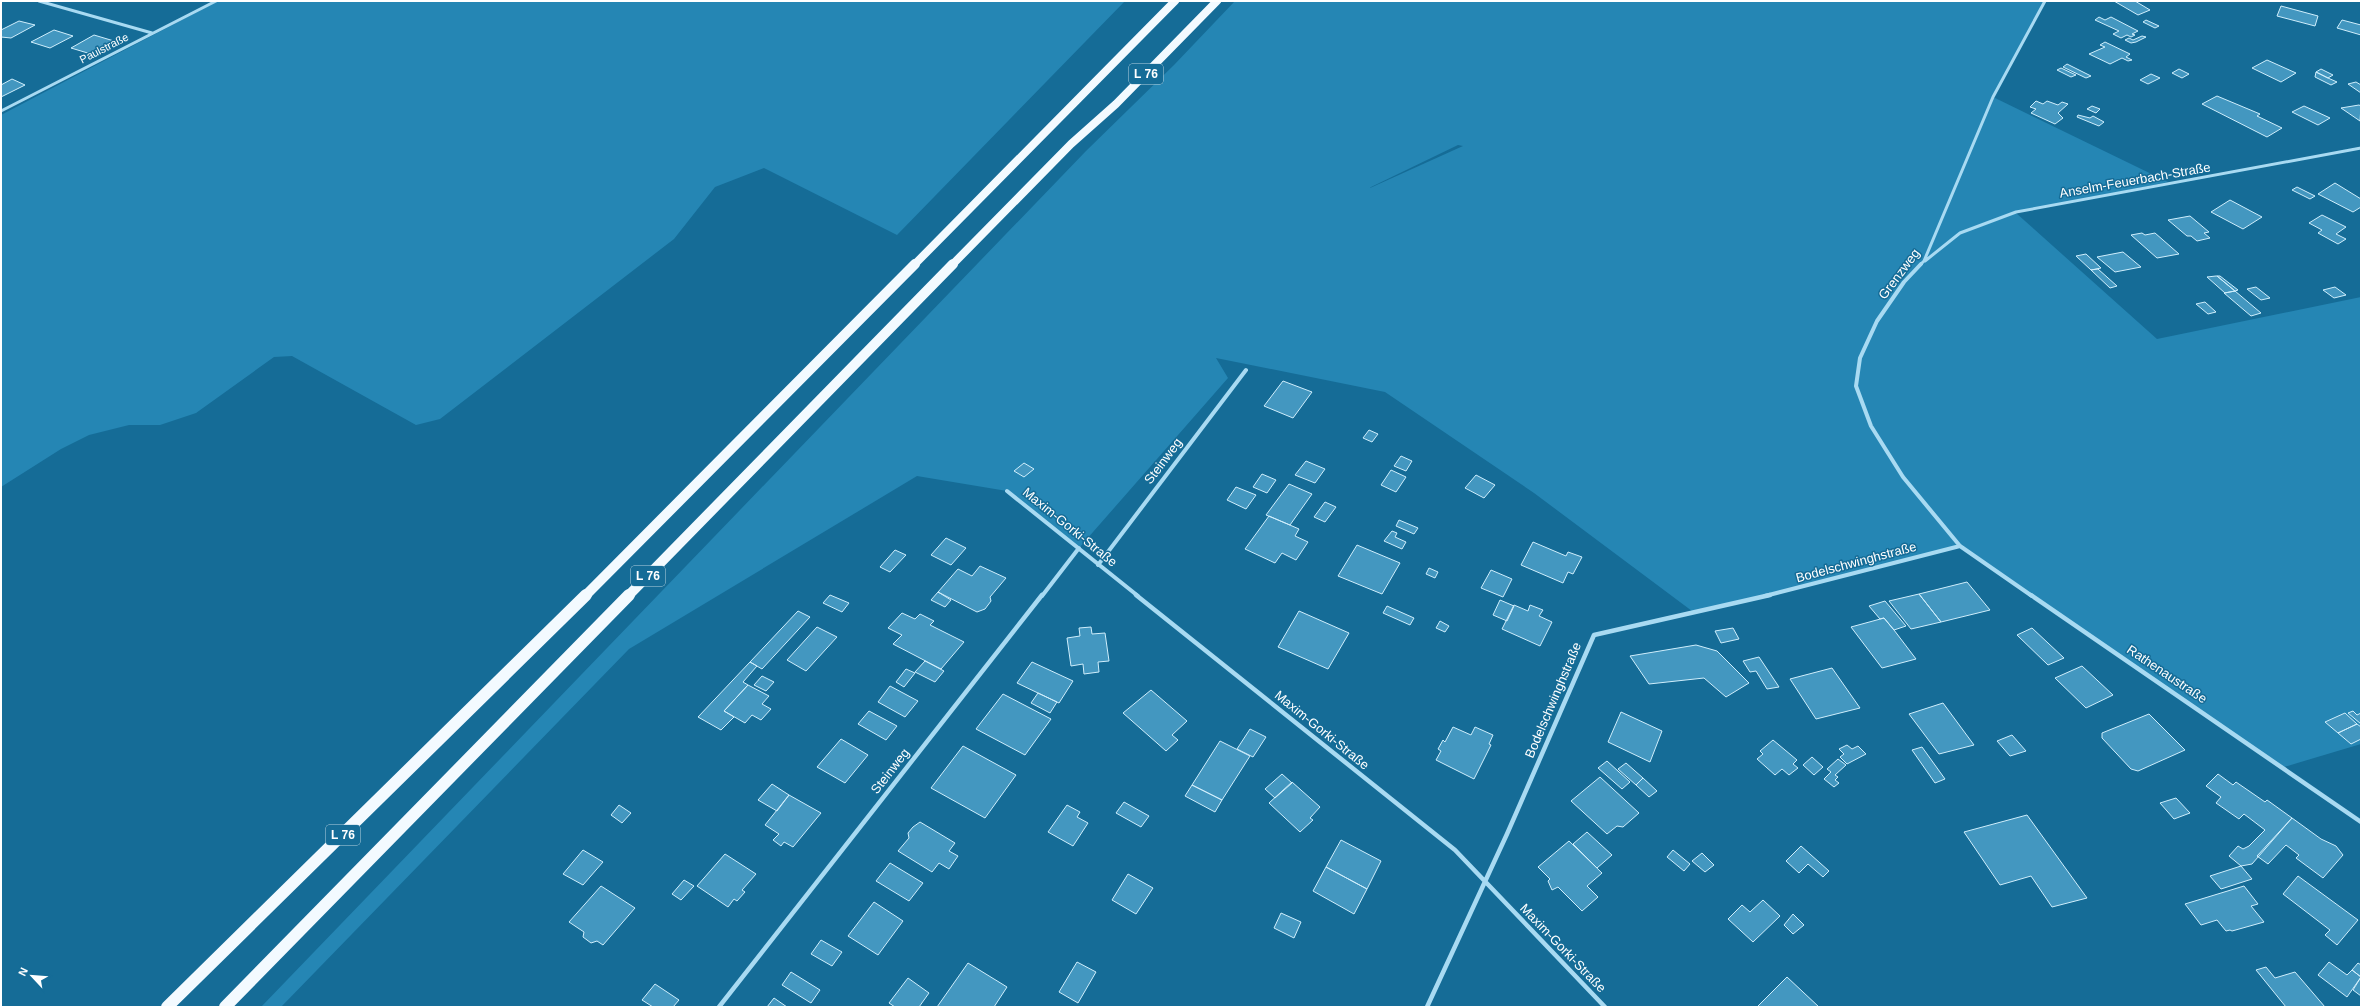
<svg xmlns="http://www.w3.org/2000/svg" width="2362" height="1008" font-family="Helvetica,sans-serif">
  <rect width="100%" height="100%" fill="#156c97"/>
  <!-- green -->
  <path fill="#2586b4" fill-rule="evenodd" d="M 218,1 L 1125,1 L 897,235 L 764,168 L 715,187 L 674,239 L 440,419 L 416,425 L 292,356 L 274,357 L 196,413 L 160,425 L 129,425 L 89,435 L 61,449 L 1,487 L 1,115 Z
    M 1235,1 L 2045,1 L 1993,97 L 2168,182 L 2016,213 L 2157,339 L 2361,297 L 2361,744 L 2284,767 L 1960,546 L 1802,588 L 1692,611 L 1534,493 L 1385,392 L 1216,358 L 1228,378 L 1079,548 L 1007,491 L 917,476 L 629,649 L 281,1007 L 261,1007 L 1086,151 L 1174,65 ZM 1458,145 L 1463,146 L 1370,188 L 1371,187 Z"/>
  <!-- building -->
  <path fill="#4397c0" stroke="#cfeefc" d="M 2114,1 L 2135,1 L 2150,10 L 2138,15 Z
    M 2281,6 L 2318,16 L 2315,26 L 2277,16 Z
    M 2099,17 L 2105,20 L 2111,17 L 2138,31 L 2132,34 L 2135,35 L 2131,37 L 2127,35 L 2121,38 L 2113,34 L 2119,31 L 2095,20 Z
    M 2146,20 L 2159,26 L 2155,28 L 2143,22 Z
    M 2342,20 L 2361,25 L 2361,35 L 2337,28 Z
    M 19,21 L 35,25 L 11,38 L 1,37 L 1,30 Z
    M 54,30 L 73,36 L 50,48 L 31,42 Z
    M 94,35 L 114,41 L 91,54 L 71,48 Z
    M 2142,36 L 2146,37 L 2136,42 L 2131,43 L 2125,40 L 2129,38 L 2133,40 Z
    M 2105,42 L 2130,54 L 2126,57 L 2132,60 L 2128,61 L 2122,58 L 2110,64 L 2089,54 L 2105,47 L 2100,45 Z
    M 2267,60 L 2296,73 L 2281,82 L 2252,68 Z
    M 2067,64 L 2091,76 L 2086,78 L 2063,67 Z
    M 2061,68 L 2076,75 L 2071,77 L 2057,70 Z
    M 2179,69 L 2189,74 L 2182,78 L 2172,73 Z
    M 2321,69 L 2333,75 L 2328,78 L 2316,72 Z
    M 2316,72 L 2328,78 L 2337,82 L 2331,85 L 2315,77 Z
    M 2151,74 L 2160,78 L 2148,84 L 2140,80 Z
    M 12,79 L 25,85 L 1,97 L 1,85 Z
    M 2356,82 L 2361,85 L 2361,93 L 2348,84 Z
    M 2217,96 L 2260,114 L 2257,116 L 2282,128 L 2267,137 L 2202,104 Z
    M 2036,101 L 2043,104 L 2047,101 L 2058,105 L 2062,102 L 2068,104 L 2058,113 L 2063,118 L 2055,124 L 2031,113 L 2036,109 L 2030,107 Z
    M 2359,105 L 2361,106 L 2360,121 L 2341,108 Z
    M 2092,106 L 2100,109 L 2096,113 L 2087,109 Z
    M 2304,106 L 2330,118 L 2318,125 L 2292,112 Z
    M 2078,115 L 2090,118 L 2093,116 L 2104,122 L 2099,126 L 2077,117 Z
    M 2335,183 L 2361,199 L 2361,207 L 2353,212 L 2318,194 Z
    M 2297,187 L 2315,196 L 2310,199 L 2292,190 Z
    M 2230,200 L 2262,217 L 2243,229 L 2211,212 Z
    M 2322,215 L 2346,227 L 2336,234 L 2346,239 L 2338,244 L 2318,233 L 2322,230 L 2309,223 Z
    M 2190,216 L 2209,232 L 2204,233 L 2210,238 L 2197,241 L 2191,236 L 2187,236 L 2168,220 Z
    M 2142,233 L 2145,235 L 2155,233 L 2179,254 L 2157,258 L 2131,235 Z
    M 2123,252 L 2141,267 L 2115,272 L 2097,257 Z
    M 2086,254 L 2101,268 L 2091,270 L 2076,256 Z
    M 2098,269 L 2117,286 L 2110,288 L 2091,270 Z
    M 2216,276 L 2217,276 L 2235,291 L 2225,293 L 2207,277 Z
    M 2217,276 L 2220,276 L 2238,290 L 2235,291 Z
    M 2256,287 L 2270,298 L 2261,300 L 2247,289 Z
    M 2335,287 L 2346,295 L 2334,298 L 2323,290 Z
    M 2235,291 L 2261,313 L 2251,316 L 2224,293 Z
    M 2205,302 L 2216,312 L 2208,314 L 2196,304 Z
    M 1283,381 L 1312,392 L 1293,418 L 1264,406 Z
    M 1369,430 L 1378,434 L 1372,442 L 1363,438 Z
    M 1401,456 L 1412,461 L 1406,471 L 1394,466 Z
    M 1306,461 L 1325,469 L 1315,483 L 1295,475 Z
    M 1024,463 L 1034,469 L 1024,477 L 1014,471 Z
    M 1391,470 L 1406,477 L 1396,492 L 1381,485 Z
    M 1262,474 L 1276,480 L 1267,493 L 1253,487 Z
    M 1476,475 L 1495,485 L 1484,498 L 1465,488 Z
    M 1289,484 L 1312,494 L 1290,525 L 1266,515 Z
    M 1236,487 L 1256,495 L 1246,509 L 1227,500 Z
    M 1325,502 L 1336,507 L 1325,522 L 1314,517 Z
    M 1269,516 L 1299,529 L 1295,536 L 1308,542 L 1296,560 L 1282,553 L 1275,563 L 1245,549 Z
    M 1399,520 L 1418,528 L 1414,534 L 1396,526 Z
    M 1392,531 L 1397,533 L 1395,537 L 1406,542 L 1402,549 L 1384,541 Z
    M 946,538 L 966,548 L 951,565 L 931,555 Z
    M 1533,542 L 1566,556 L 1568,552 L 1582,557 L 1573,574 L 1568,572 L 1563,583 L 1521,565 Z
    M 1357,545 L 1400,563 L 1382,594 L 1338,576 Z
    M 895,550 L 906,555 L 890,572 L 880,567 Z
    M 980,566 L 1006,578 L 990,597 L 991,601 L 985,609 L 977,612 L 938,592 L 958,569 L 972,576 Z
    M 1429,568 L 1438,572 L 1435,578 L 1426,574 Z
    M 1491,570 L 1512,579 L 1503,597 L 1481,588 Z
    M 1967,582 L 1990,610 L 1941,622 L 1919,594 Z
    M 938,592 L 951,600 L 945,607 L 931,600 Z
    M 1919,594 L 1941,622 L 1911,629 L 1889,601 Z
    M 830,595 L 849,603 L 842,612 L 823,603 Z
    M 1500,600 L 1514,606 L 1507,621 L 1493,615 Z
    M 1885,601 L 1906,626 L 1894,630 L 1884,618 L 1880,619 L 1869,606 Z
    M 1514,605 L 1528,611 L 1530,605 L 1543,610 L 1539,616 L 1552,622 L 1540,646 L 1502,629 Z
    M 1387,606 L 1414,618 L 1410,625 L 1383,613 Z
    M 798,611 L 810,617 L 762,669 L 750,662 Z
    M 1299,611 L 1349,633 L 1328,669 L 1278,647 Z
    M 902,613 L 915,619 L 920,614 L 934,621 L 930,625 L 964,642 L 941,669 L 893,644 L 902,635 L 888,628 Z
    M 1884,618 L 1894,630 L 1916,659 L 1882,668 L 1851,627 Z
    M 1440,621 L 1449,626 L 1445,632 L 1436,628 Z
    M 817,627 L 837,637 L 806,671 L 787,660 Z
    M 1091,627 L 1092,634 L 1105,633 L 1109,661 L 1098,662 L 1099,672 L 1084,674 L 1083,664 L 1071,666 L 1067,638 L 1080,636 L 1079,628 Z
    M 1733,628 L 1739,639 L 1721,643 L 1715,631 Z
    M 2032,628 L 2064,658 L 2048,665 L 2017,635 Z
    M 1696,645 L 1717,651 L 1749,683 L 1726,697 L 1704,678 L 1649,684 L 1630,656 Z
    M 1759,657 L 1779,687 L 1767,689 L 1756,671 L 1750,672 L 1743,661 Z
    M 925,661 L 944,671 L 935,682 L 915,672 Z
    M 750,662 L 757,666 L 743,682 L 748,685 L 724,711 L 734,717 L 721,730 L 698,717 Z
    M 1032,662 L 1073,681 L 1059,703 L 1017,683 Z
    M 2082,666 L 2113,695 L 2086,708 L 2055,678 Z
    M 1832,668 L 1860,708 L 1816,719 L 1790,679 Z
    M 906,669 L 915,673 L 904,687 L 896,682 Z
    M 762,676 L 774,682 L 766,691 L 754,685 Z
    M 748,685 L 769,696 L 762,704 L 771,709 L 761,720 L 752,715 L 745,723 L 724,711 Z
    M 890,686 L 918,701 L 905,717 L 878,702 Z
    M 1151,690 L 1187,721 L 1172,735 L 1178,740 L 1166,751 L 1123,713 Z
    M 1038,693 L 1057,702 L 1050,713 L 1031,703 Z
    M 1003,694 L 1051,719 L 1025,755 L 976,729 Z
    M 1943,703 L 1974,745 L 1939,754 L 1909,714 Z
    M 869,711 L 897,726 L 886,740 L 858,724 Z
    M 2353,711 L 2357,715 L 2361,713 L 2361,724 L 2348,713 Z
    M 1621,712 L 1662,731 L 1650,762 L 1608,742 Z
    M 2345,713 L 2357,724 L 2338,733 L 2325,722 Z
    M 2149,714 L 2185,750 L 2138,771 L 2131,769 L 2102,738 L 2102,733 Z
    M 2357,724 L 2361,727 L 2361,739 L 2351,744 L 2338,733 Z
    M 1453,727 L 1471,735 L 1475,727 L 1493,735 L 1489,744 L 1491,745 L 1474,779 L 1436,760 L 1441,751 L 1438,749 L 1443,740 L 1445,742 Z
    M 1250,729 L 1266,737 L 1253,757 L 1237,749 Z
    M 2012,735 L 2026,751 L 2010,756 L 1997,741 Z
    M 841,739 L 868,755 L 845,783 L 817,767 Z
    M 1773,740 L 1797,760 L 1793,764 L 1798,768 L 1789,775 L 1782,769 L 1775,775 L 1757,759 L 1763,754 L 1760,751 Z
    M 1220,741 L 1250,756 L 1222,800 L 1192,785 Z
    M 1847,745 L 1852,749 L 1858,746 L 1866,754 L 1847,764 L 1840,757 L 1844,754 L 1839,749 Z
    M 963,746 L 1016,775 L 985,818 L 931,788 Z
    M 1922,747 L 1945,779 L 1935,783 L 1912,750 Z
    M 1812,757 L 1823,767 L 1814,775 L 1803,765 Z
    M 1838,759 L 1846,765 L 1835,775 L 1838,777 L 1835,780 L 1839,783 L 1834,787 L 1824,779 L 1831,772 L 1827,769 Z
    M 1607,761 L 1630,782 L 1622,789 L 1598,768 Z
    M 1626,763 L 1643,778 L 1636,785 L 1618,769 Z
    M 1282,774 L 1292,783 L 1275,798 L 1265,789 Z
    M 2218,774 L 2233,785 L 2236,782 L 2265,802 L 2267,800 L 2292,818 L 2252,864 L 2241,866 L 2229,856 L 2238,846 L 2243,849 L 2249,846 L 2265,830 L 2244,814 L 2239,819 L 2216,803 L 2221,797 L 2206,786 Z
    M 1600,777 L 1639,813 L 1623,827 L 1617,826 L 1607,834 L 1571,801 Z
    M 1643,778 L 1657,791 L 1649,797 L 1636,785 Z
    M 1292,782 L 1320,807 L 1310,818 L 1313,820 L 1300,832 L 1269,803 Z
    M 772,784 L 789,795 L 777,811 L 758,800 Z
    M 1192,785 L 1222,800 L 1215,812 L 1185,796 Z
    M 789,795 L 821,813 L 793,847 L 784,842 L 781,846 L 773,840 L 779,834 L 765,825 Z
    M 2176,798 L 2190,813 L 2174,819 L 2160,803 Z
    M 1124,802 L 1149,816 L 1141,827 L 1116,813 Z
    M 619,805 L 631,813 L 622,823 L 611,815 Z
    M 1067,805 L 1080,812 L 1077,817 L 1088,823 L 1073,846 L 1048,832 Z
    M 2027,815 L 2087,898 L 2052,907 L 2031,876 L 2000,885 L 1964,832 Z
    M 2292,818 L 2321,839 L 2336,846 L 2343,855 L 2323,878 L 2296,858 L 2299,855 L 2286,845 L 2268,864 L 2257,856 Z
    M 920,822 L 955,843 L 949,851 L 958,856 L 949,869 L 939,863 L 932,872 L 898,851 L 909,838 L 908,833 L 913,827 Z
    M 1587,832 L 1612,855 L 1597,868 L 1573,844 Z
    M 1341,840 L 1381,861 L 1367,889 L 1326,867 Z
    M 1569,841 L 1602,873 L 1587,886 L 1598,897 L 1582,911 L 1558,887 L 1552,890 L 1548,881 L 1550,879 L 1538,867 Z
    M 1801,846 L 1829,871 L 1823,877 L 1808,864 L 1799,873 L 1786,861 Z
    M 583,850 L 603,862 L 583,885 L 563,874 Z
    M 1673,850 L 1690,864 L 1684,871 L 1667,857 Z
    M 1702,853 L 1714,865 L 1705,872 L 1692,861 Z
    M 725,854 L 756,874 L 742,890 L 745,892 L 737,901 L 734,899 L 728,907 L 697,886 Z
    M 890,863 L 923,883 L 909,901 L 876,881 Z
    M 2241,866 L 2252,879 L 2221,889 L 2210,876 Z
    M 1326,867 L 1367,889 L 1354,914 L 1313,891 Z
    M 1128,874 L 1153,888 L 1136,914 L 1112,900 Z
    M 2298,876 L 2358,920 L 2337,945 L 2325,935 L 2330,930 L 2283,894 Z
    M 684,880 L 694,886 L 681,900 L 672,894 Z
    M 601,886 L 635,908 L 603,945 L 597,941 L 591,943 L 583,937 L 584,932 L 569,922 Z
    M 2244,886 L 2258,904 L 2251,906 L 2264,922 L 2232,931 L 2230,930 L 2226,931 L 2217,920 L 2201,925 L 2185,904 Z
    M 1763,900 L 1780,916 L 1753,942 L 1728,919 L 1742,905 L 1750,912 Z
    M 874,902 L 903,921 L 878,955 L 848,936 Z
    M 1281,913 L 1301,922 L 1294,938 L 1274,928 Z
    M 1793,914 L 1804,925 L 1793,934 L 1784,925 Z
    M 821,940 L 842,952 L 832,966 L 811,954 Z
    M 1077,962 L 1096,972 L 1078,1003 L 1059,992 Z
    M 2329,962 L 2347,975 L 2352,970 L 2361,977 L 2347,997 L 2318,975 Z
    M 968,963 L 1007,987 L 994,1007 L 937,1007 Z
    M 2358,963 L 2361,965 L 2361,996 L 2353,990 L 2361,977 L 2352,970 Z
    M 2266,967 L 2275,978 L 2295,972 L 2325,1007 L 2286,1007 L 2256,970 Z
    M 791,972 L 820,990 L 811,1003 L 782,985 Z
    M 1787,977 L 1819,1007 L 1757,1007 Z
    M 908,978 L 929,993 L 919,1007 L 895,1007 L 889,1003 Z
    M 655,984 L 679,1000 L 673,1007 L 653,1007 L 642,1000 Z
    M 774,998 L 787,1007 L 767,1007 Z"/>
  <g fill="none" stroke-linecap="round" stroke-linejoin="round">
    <!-- minor-far2 -->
    <path stroke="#a8daf2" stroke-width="3" d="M 39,1 L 152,33
      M 1,111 L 216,1
      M 1925,261 L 1960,233 L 2016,212 L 2361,148
      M 1920,265 L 1924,261 L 1993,97 L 2045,1"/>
    <!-- minor-far1 -->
    <path stroke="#a8daf2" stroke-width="4" d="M 1921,264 L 1904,282 L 1877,321 L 1860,358 L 1856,386 L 1871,426 L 1903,477 L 1960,546 L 2032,596
      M 1007,491 L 1138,596
      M 1098,565 L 1246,370
      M 1042,596 L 1079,548
      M 1765,596 L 1960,546"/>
    <!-- minor -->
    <path stroke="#a8daf2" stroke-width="4.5" d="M 1136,595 L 1455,850 L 1605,1007
      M 2031,595 L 2361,822
      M 719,1007 L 1042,595
      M 1427,1007 L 1507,834 L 1594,635 L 1770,595"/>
    <!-- primary-far2 -->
    <path stroke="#f3faff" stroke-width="8" d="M 914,265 L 1175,1
      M 952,265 L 1071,144 L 1116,104 L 1217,1"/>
    <!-- primary-far1 -->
    <path stroke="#f3faff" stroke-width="10" d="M 585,596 L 915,264
      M 628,596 L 953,264"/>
    <!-- primary -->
    <path stroke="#f3faff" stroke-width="12" d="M 167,1007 L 586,595
      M 225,1007 L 629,595"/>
  </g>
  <g text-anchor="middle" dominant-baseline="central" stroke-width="3" stroke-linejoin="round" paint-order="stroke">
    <!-- far-street labels -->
    <g font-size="11" fill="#fff" stroke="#156c97">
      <text transform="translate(104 48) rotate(-27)">Paulstraße</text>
    </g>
    <!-- shield labels -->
    <g fill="#156c97" stroke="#b9d3e0" stroke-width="1">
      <rect x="1129" y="64" width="34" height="20" rx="3"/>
      <rect x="631" y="566" width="34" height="20" rx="3"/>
      <rect x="326" y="825" width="34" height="20" rx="3"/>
    </g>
    <g font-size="12" font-weight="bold" fill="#fff">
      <text x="1146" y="74">L 76</text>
      <text x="648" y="576">L 76</text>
      <text x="343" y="835">L 76</text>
    </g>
    <!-- street labels -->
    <g font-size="13" fill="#fff" stroke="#156c97">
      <text transform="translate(2135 180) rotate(-10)">Anselm-Feuerbach-Straße</text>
      <text transform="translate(1899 274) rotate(-53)">Grenzweg</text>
      <text transform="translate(1163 461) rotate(-53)">Steinweg</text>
      <text transform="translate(1070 527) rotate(39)">Maxim-Gorki-Straße</text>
      <text transform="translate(1856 562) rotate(-15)">Bodelschwinghstraße</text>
      <text transform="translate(2167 674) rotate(34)">Rathenaustraße</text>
      <text transform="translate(1553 700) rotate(-67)">Bodelschwinghstraße</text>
      <text transform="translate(1322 730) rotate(39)">Maxim-Gorki-Straße</text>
      <text transform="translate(890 771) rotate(-52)">Steinweg</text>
      <text transform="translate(1563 948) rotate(46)">Maxim-Gorki-Straße</text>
    </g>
  </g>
  <!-- border -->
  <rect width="2362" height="1008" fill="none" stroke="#ffffff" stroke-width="4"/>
  <!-- north arrow -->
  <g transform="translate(32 976) rotate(296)" stroke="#156c97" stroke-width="3" paint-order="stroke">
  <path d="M0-3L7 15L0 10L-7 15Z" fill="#ffffff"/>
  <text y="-6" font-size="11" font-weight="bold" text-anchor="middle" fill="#ffffff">N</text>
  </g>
</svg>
